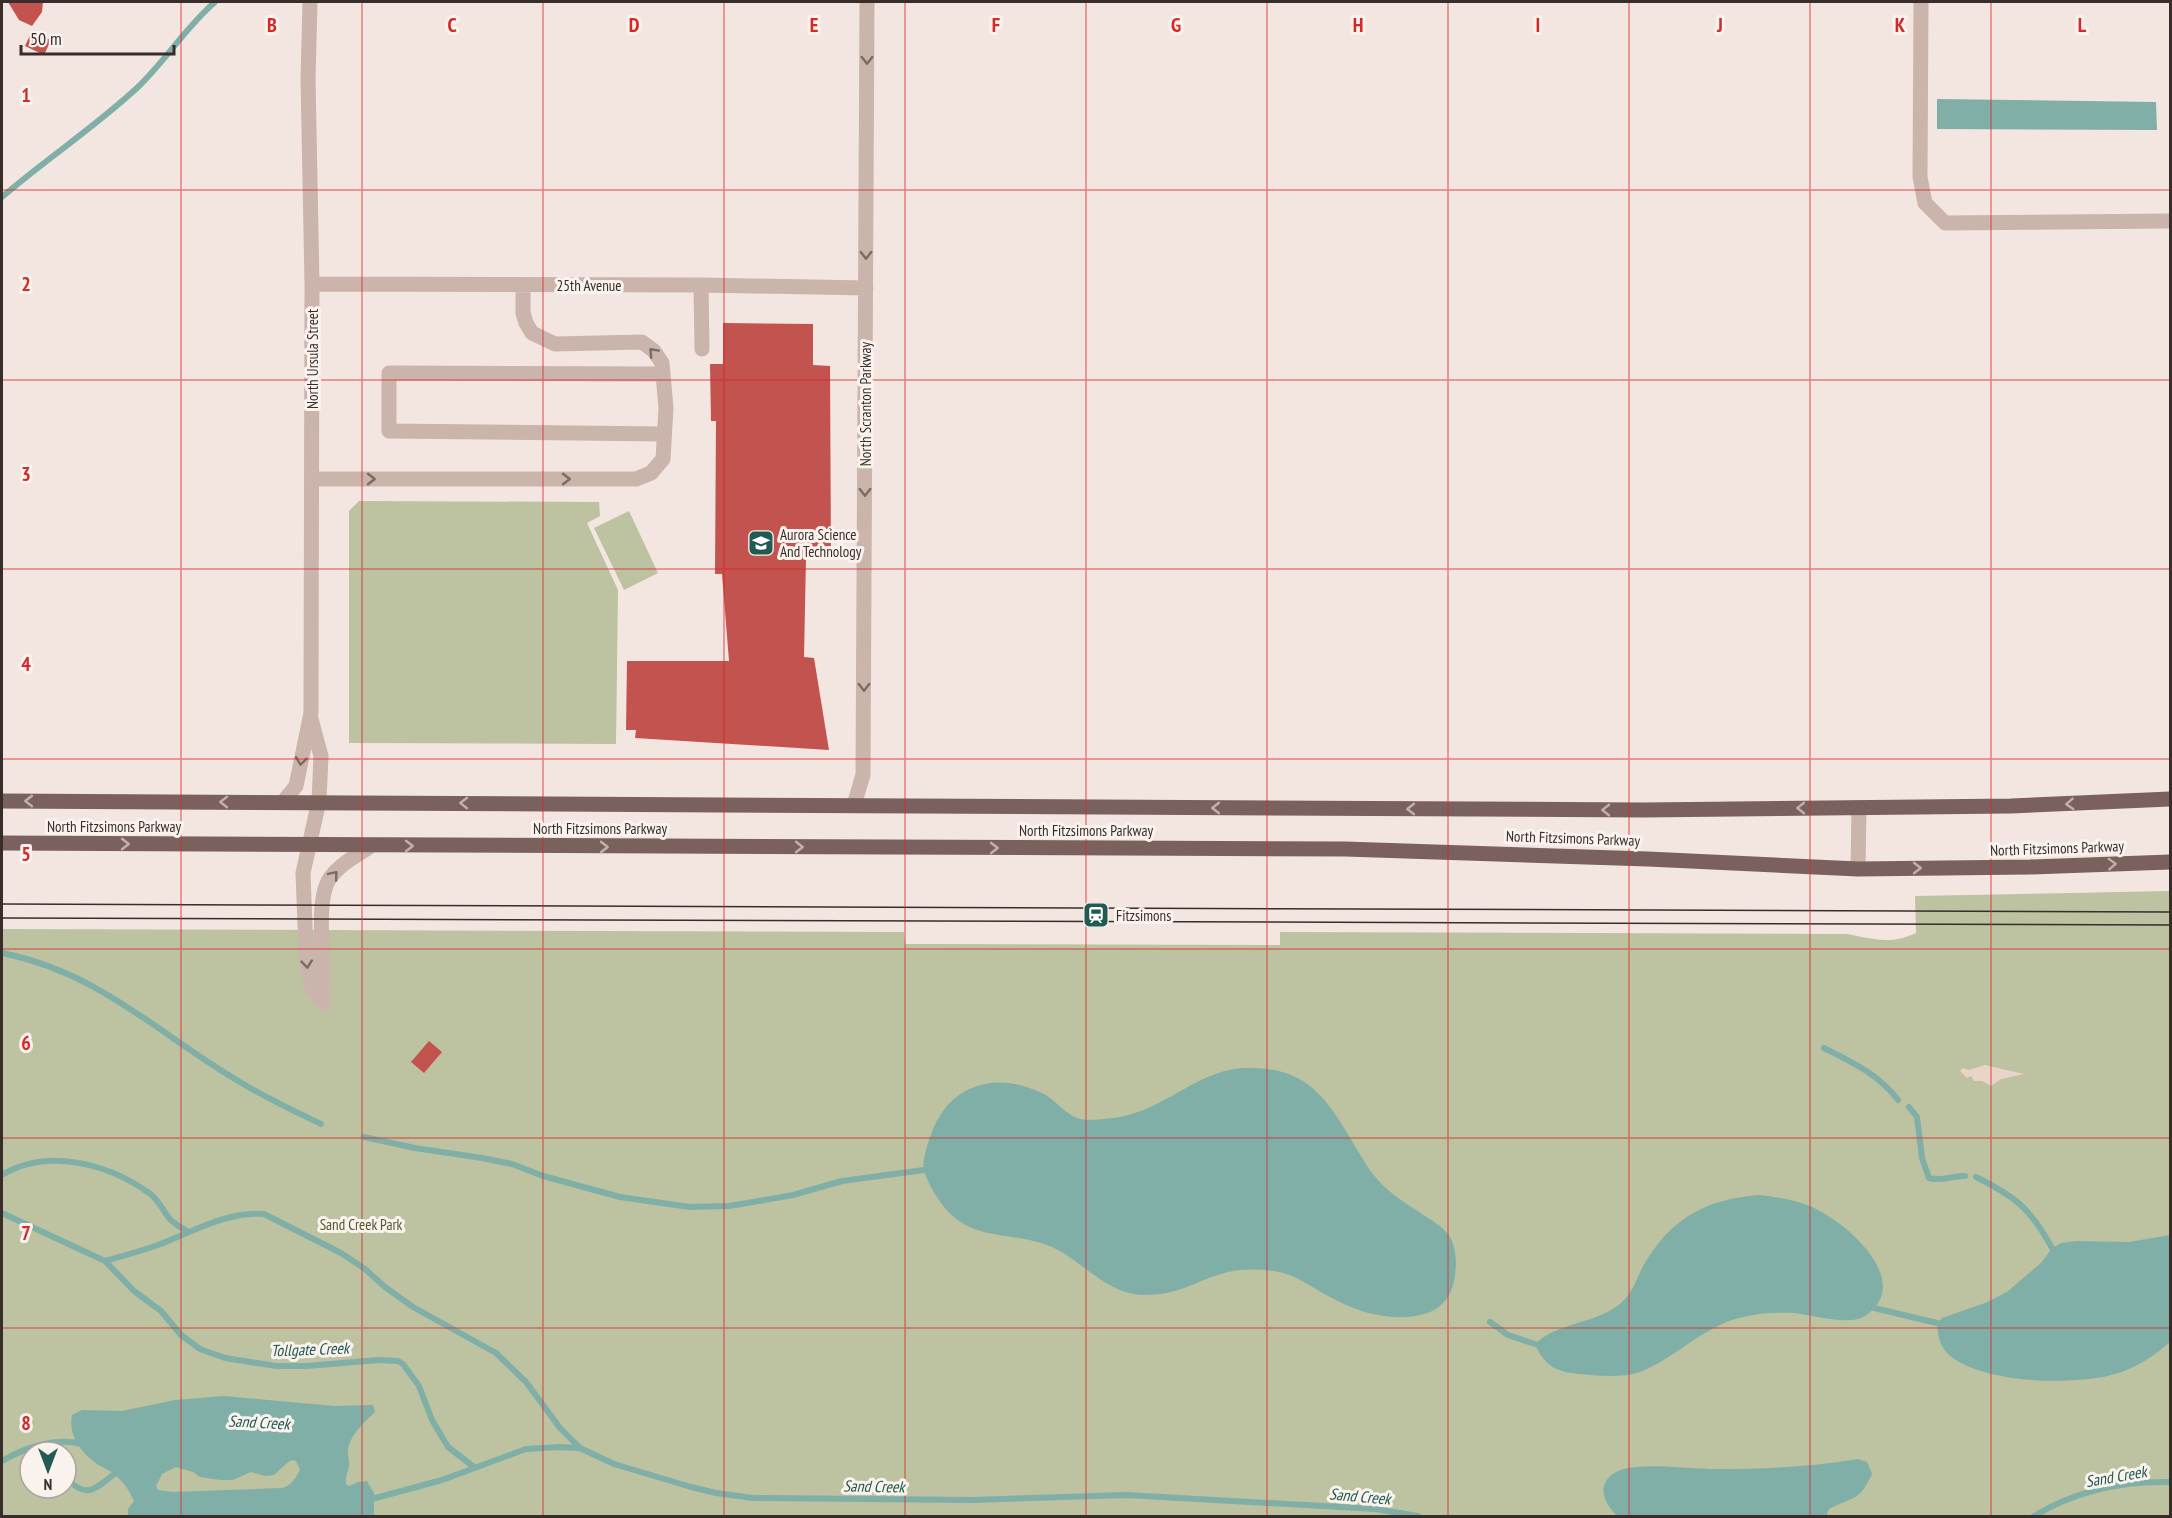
<svg xmlns="http://www.w3.org/2000/svg" width="2172" height="1518" font-family="'PT Sans Narrow',sans-serif">
  <rect width="100%" height="100%" fill="#f3e6e1"/>
  <!-- green -->
  <path fill="#bdc2a0" fill-rule="evenodd" d="M 359,501 L 599,502 L 600,516 L 587,523 L 618,590 L 616,744 L 349,743 L 349,511 Z
    M 629,511 L 658,573 L 624,590 L 594,528 Z
    M 2170,891 L 2170,1516 L 2,1516 L 2,929 L 904,932 L 905,944 L 931,944 L 1280,945 L 1280,932 L 1847,934 C 1874,939 1890,945 1916,933 L 1915,896 ZM 30,1452 L 66,1452 L 66,1488 L 30,1488 Z"/>
  <!-- plaza -->
  <path fill="#ead4c8" d="M 1985,1065 L 2002,1069 L 2024,1074 L 2001,1079 L 1991,1086 L 1982,1081 L 1974,1081 L 1971,1076 L 1967,1078 L 1960,1071 L 1963,1068 L 1969,1070 Z"/>
  <!-- water -->
  <path fill="#80afa8" fill-rule="evenodd" d="M 1937,99 L 2156,102 L 2157,130 L 1937,129 Z
    M 1242,1068 C 1255,1068 1269,1068 1282,1072 C 1329,1084 1347,1139 1373,1174 C 1385,1190 1402,1201 1419,1212 C 1429,1219 1443,1226 1450,1237 C 1456,1248 1457,1263 1455,1275 C 1453,1294 1443,1309 1424,1314 C 1391,1323 1357,1312 1328,1296 C 1310,1286 1295,1274 1274,1271 C 1259,1269 1243,1269 1228,1272 C 1196,1280 1181,1295 1145,1295 C 1107,1295 1084,1262 1052,1247 C 1006,1228 966,1246 935,1194 C 931,1187 926,1178 924,1170 C 921,1160 932,1129 938,1119 C 960,1080 1003,1074 1042,1093 C 1055,1099 1065,1115 1080,1119 C 1090,1121 1103,1119 1113,1118 C 1161,1113 1194,1072 1242,1068 Z
    M 1759,1195 C 1778,1197 1795,1200 1812,1207 C 1845,1221 1916,1282 1865,1316 C 1850,1326 1812,1315 1794,1313 C 1776,1312 1757,1313 1739,1318 C 1701,1328 1676,1358 1640,1372 C 1622,1378 1600,1376 1581,1374 C 1558,1373 1544,1366 1535,1344 C 1558,1322 1596,1324 1621,1303 C 1635,1291 1637,1275 1646,1261 C 1674,1216 1708,1199 1759,1195 Z
    M 2170,1235 L 2170,1342 C 2154,1356 2136,1368 2115,1374 C 2075,1386 1978,1384 1947,1353 C 1939,1344 1938,1335 1937,1323 L 1942,1318 L 1985,1303 L 2007,1292 L 2042,1262 L 2052,1248 L 2061,1243 L 2076,1241 L 2129,1242 Z
    M 224,1396 L 335,1406 L 373,1405 L 375,1412 C 364,1422 349,1436 348,1451 C 347,1456 350,1460 349,1465 C 348,1473 345,1476 346,1484 L 349,1486 L 358,1482 L 367,1481 L 374,1493 L 374,1515 L 369,1516 L 128,1516 L 128,1509 L 134,1501 C 129,1490 123,1481 114,1474 C 109,1469 102,1468 97,1464 C 81,1453 68,1435 72,1415 L 82,1410 L 122,1411 L 175,1400 ZM 292,1460 L 296,1461 L 300,1470 C 295,1479 292,1485 282,1488 L 173,1492 L 158,1490 L 156,1486 L 162,1474 L 176,1467 L 193,1472 L 200,1477 L 220,1480 L 233,1480 L 251,1472 L 265,1476 L 274,1475 L 288,1462 Z
    M 1858,1459 L 1867,1462 L 1872,1474 C 1859,1502 1854,1496 1829,1509 L 1826,1516 L 1617,1516 C 1604,1503 1595,1484 1616,1472 C 1636,1461 1691,1469 1716,1469 C 1764,1469 1810,1467 1858,1459 Z"/>
  <g fill="none" stroke-linecap="round" stroke-linejoin="round">
    <!-- stream -->
    <path stroke="#80afa8" stroke-width="6" d="M 2,197 C 46,159 95,127 138,87 C 166,60 186,27 215,2
      M 2,953 C 98,972 155,1031 235,1079 C 262,1096 292,1110 321,1124
      M 1824,1048 C 1852,1062 1878,1074 1898,1100
      M 1909,1107 L 1917,1117 L 1922,1158 L 1929,1178 C 1943,1182 1952,1175 1965,1176
      M 364,1137 L 415,1148 L 482,1158 L 512,1164 L 543,1176 L 620,1197 L 690,1207 L 729,1206 L 759,1201 L 793,1195 L 842,1181 L 924,1170
      M 2,1175 C 47,1148 107,1163 149,1193 C 158,1199 162,1209 169,1218 C 174,1224 180,1227 187,1231
      M 1976,1177 C 2016,1197 2030,1208 2052,1248
      M 2,1213 L 105,1261 L 134,1291 L 161,1311 L 181,1335 L 200,1349 L 225,1358 L 276,1366 L 306,1366 L 379,1360 L 398,1361 L 403,1364 L 419,1386 L 432,1420 L 448,1447 L 474,1467
      M 105,1261 C 123,1256 141,1251 158,1245 C 192,1232 227,1211 264,1214 L 341,1253 L 365,1269 L 385,1287 L 413,1307 L 496,1353 L 526,1382 L 560,1428 L 580,1448
      M 1874,1308 L 1937,1323
      M 1490,1322 L 1508,1335 L 1535,1344
      M 30,1449 L 44,1452
      M 2,1461 C 24,1448 56,1437 81,1444
      M 66,1478 C 90,1503 98,1484 119,1471
      M 368,1500 L 442,1480 L 526,1449 L 559,1447 L 580,1448 L 614,1464 L 691,1487 L 716,1493 L 753,1498 L 972,1500 L 1126,1495 L 1375,1509 L 1418,1516
      M 2034,1516 C 2075,1491 2122,1481 2170,1482"/>
  </g>
  <!-- building -->
  <path fill="#c3534f" d="M 8,2 L 43,2 L 42,12 L 32,26 L 19,20 Z
    M 32,31 L 51,40 L 44,55 L 25,46 Z
    M 723,323 L 813,324 L 813,365 L 830,366 L 831,558 L 806,558 L 804,657 L 814,658 L 829,750 L 635,738 L 636,730 L 626,730 L 627,661 L 729,661 L 722,574 L 715,574 L 716,421 L 711,421 L 710,364 L 723,364 Z
    M 429,1041 L 442,1052 L 424,1073 L 411,1062 Z"/>
  <g fill="none" stroke-linecap="round" stroke-linejoin="round">
    <!-- minor -->
    <path stroke="#cbb4ac" stroke-width="15" d="M 1921,2 L 1920,177 L 1925,203 L 1945,223 L 2170,221
      M 312,284 L 701,285 L 866,288
      M 701,285 L 702,349
      M 663,374 L 389,373 L 389,431 L 664,434
      M 312,479 L 636,479 L 651,473 L 663,459 L 666,408 L 662,363 L 654,351 L 642,342 L 555,344 L 532,333 L 526,323 L 523,313 L 523,285
      M 311,719 L 321,756 L 319,801 L 303,873 L 306,952 L 311,986 L 323,1004
      M 283,802 L 296,786 L 311,713 L 312,284 L 308,78 L 310,2
      M 854,805 L 863,775 L 867,2
      M 1858,869 L 1859,808
      M 323,1004 C 327,974 313,902 330,878 C 340,864 357,855 371,846"/>
    <!-- major -->
    <path stroke="#7b615d" stroke-width="15" d="M 2,801 L 1643,810 L 2011,806 L 2170,799
      M 2,843 L 1345,849 L 1648,859 L 1858,869 L 2030,867 L 2170,862"/>
    <!-- tram -->
    <path stroke="#392d2b" stroke-width="1.5" d="M 2,904 L 2170,912
      M 2,918 L 2170,925"/>
  </g>
  <!-- one-way arrows -->
  <defs><path id="oneway-chevron" d="M-2-3.5L2.5 0L-2 3.5" fill="none" stroke-width="1.6" stroke-linecap="round" stroke-linejoin="round" transform="scale(1.5)"/></defs>
  <g stroke="#7b6a65">
    <use href="#oneway-chevron" transform="translate(867 60) rotate(90)"/>
    <use href="#oneway-chevron" transform="translate(866 255) rotate(90)"/>
    <use href="#oneway-chevron" transform="translate(653 352) rotate(-133)"/>
    <use href="#oneway-chevron" transform="translate(371 479)"/>
    <use href="#oneway-chevron" transform="translate(566 479)"/>
    <use href="#oneway-chevron" transform="translate(865 492) rotate(90)"/>
    <use href="#oneway-chevron" transform="translate(864 687) rotate(90)"/>
    <use href="#oneway-chevron" transform="translate(301 761) rotate(97)"/>
    <use href="#oneway-chevron" transform="translate(334 875) rotate(-50)"/>
    <use href="#oneway-chevron" transform="translate(307 964) rotate(84)"/>
  </g>
  <g stroke="#c1b1ac">
    <use href="#oneway-chevron" transform="translate(29 801) rotate(-180)"/>
    <use href="#oneway-chevron" transform="translate(224 802) rotate(-180)"/>
    <use href="#oneway-chevron" transform="translate(464 803) rotate(-179)"/>
    <use href="#oneway-chevron" transform="translate(2070 804) rotate(177)"/>
    <use href="#oneway-chevron" transform="translate(1216 808) rotate(-180)"/>
    <use href="#oneway-chevron" transform="translate(1801 808) rotate(179)"/>
    <use href="#oneway-chevron" transform="translate(1411 809) rotate(-180)"/>
    <use href="#oneway-chevron" transform="translate(1606 810) rotate(-180)"/>
    <use href="#oneway-chevron" transform="translate(125 844)"/>
    <use href="#oneway-chevron" transform="translate(409 846)"/>
    <use href="#oneway-chevron" transform="translate(604 847)"/>
    <use href="#oneway-chevron" transform="translate(799 847)"/>
    <use href="#oneway-chevron" transform="translate(994 848)"/>
    <use href="#oneway-chevron" transform="translate(2112 864) rotate(-2)"/>
    <use href="#oneway-chevron" transform="translate(1917 868)"/>
  </g>
  <!-- grid -->
  <path fill="none" stroke="#d62828" stroke-width="1.5" stroke-opacity="0.55" d="M 181,2 L 181,1516M 362,2 L 362,1516M 543,2 L 543,1516M 724,2 L 724,1516M 905,2 L 905,1516M 1086,2 L 1086,1516M 1267,2 L 1267,1516M 1448,2 L 1448,1516M 1629,2 L 1629,1516M 1810,2 L 1810,1516M 1991,2 L 1991,1516M 2,190 L 2170,190M 2,380 L 2170,380M 2,569 L 2170,569M 2,759 L 2170,759M 2,949 L 2170,949M 2,1138 L 2170,1138M 2,1328 L 2170,1328"/>
  <!-- icons -->
  <defs>
    <g id="school-square" transform="scale(1.35)"><rect x="-9" y="-9" width="18" height="18" rx="4" fill="#215a52" stroke="#faf2ed"/><path d="M0-5L7-2L0 1L-7-2ZM-4 1L0 2.5L4 1V4Q0 6-4 4Z" fill="#fff"/></g>
    <g id="station-square" transform="scale(1.35)"><rect x="-9" y="-9" width="18" height="18" rx="4" fill="#215a52" stroke="#faf2ed"/><path d="M-3-6H3Q5-6 5-4V2Q5 4 3 4L4.5 6H3L1.5 4h-3L-3 6H-4.5L-3 4Q-5 4-5 2V-4Q-5-6-3-6ZM-3.5-4v3h7v-3ZM-3.5 1v1.5H-2V1ZM2 1v1.5H3.5V1Z" fill="#fff"/></g>
  </defs>
  <g fill-rule="evenodd">
    <use href="#school-square" x="761" y="543"/>
    <use href="#station-square" x="1096" y="915"/>
  </g>
  <g text-anchor="middle" dominant-baseline="central" stroke-width="6" stroke-linejoin="round" paint-order="stroke">
    <!-- street labels -->
    <g font-size="15" fill="#392d2b" stroke="#faf2ed">
      <text x="589" y="285">25th Avenue</text>
      <text transform="translate(312 359) rotate(-90)">North Ursula Street</text>
      <text transform="translate(865 404) rotate(-90)">North Scranton Parkway</text>
      <text x="114" y="826">North Fitzsimons Parkway</text>
      <text x="600" y="828">North Fitzsimons Parkway</text>
      <text x="1086" y="830">North Fitzsimons Parkway</text>
      <text transform="translate(1573 838) rotate(2)">North Fitzsimons Parkway</text>
      <text transform="translate(2057 848) rotate(-2)">North Fitzsimons Parkway</text>
    </g>
    <!-- poi labels -->
    <g font-size="15" fill="#392d2b" stroke="#faf2ed" text-anchor="start">
      <text x="780" y="534">Aurora Science<tspan x="780" dy="17">And Technology</tspan></text>
      <text x="1116" y="915">Fitzsimons</text>
    </g>
    <!-- park labels -->
    <g font-size="15" fill="#51572f" stroke="#faf2ed">
      <text x="361" y="1224">Sand Creek Park</text>
    </g>
    <!-- water labels -->
    <g font-size="16" font-style="italic" fill="#215a52" stroke="#faf2ed">
      <text transform="translate(310 1349) rotate(-2)">Tollgate Creek</text>
      <text transform="translate(259 1422) rotate(3)">Sand Creek</text>
      <text transform="translate(2116 1476) rotate(-10)">Sand Creek</text>
      <text transform="translate(874 1486) rotate(1)">Sand Creek</text>
      <text transform="translate(1360 1496) rotate(5)">Sand Creek</text>
    </g>
  </g>
  <g font-size="20" text-anchor="middle" font-weight="bold" fill="#d62828" stroke="#faf2ed" stroke-width="6" stroke-linejoin="round" paint-order="stroke">
    <text x="272" y="32">B</text>
    <text x="452" y="32">C</text>
    <text x="634" y="32">D</text>
    <text x="814" y="32">E</text>
    <text x="996" y="32">F</text>
    <text x="1176" y="32">G</text>
    <text x="1358" y="32">H</text>
    <text x="1538" y="32">I</text>
    <text x="1720" y="32">J</text>
    <text x="1900" y="32">K</text>
    <text x="2082" y="32">L</text>
    <text x="26" y="102">1</text>
    <text x="26" y="291">2</text>
    <text x="26" y="481">3</text>
    <text x="26" y="671">4</text>
    <text x="26" y="861">5</text>
    <text x="26" y="1050">6</text>
    <text x="26" y="1240">7</text>
    <text x="26" y="1430">8</text>
  </g>
  <!-- border -->
  <rect width="2172" height="1518" fill="none" stroke="#392d2b" stroke-width="6"/>
  <!-- north arrow -->
  <g transform="translate(48 1470) rotate(180)"><circle r="28" fill="#faf2ed" stroke="#ada39f" stroke-width="1.5"/>
  <path d="M0-4.5L10 22L0 15L-10 22Z" fill="#215a52"/>
  <text y="-9" font-size="16" font-weight="bold" text-anchor="middle" fill="#392d2b">N</text>
  </g>
  <!-- scale -->
  <path d="M21 45v9h153v-9" fill="none" stroke="#392d2b" stroke-width="3"/>
  <text x="30" y="45" font-size="18" fill="#392d2b" stroke="#faf2ed" stroke-width="4.5" paint-order="stroke">50 m</text>
</svg>
